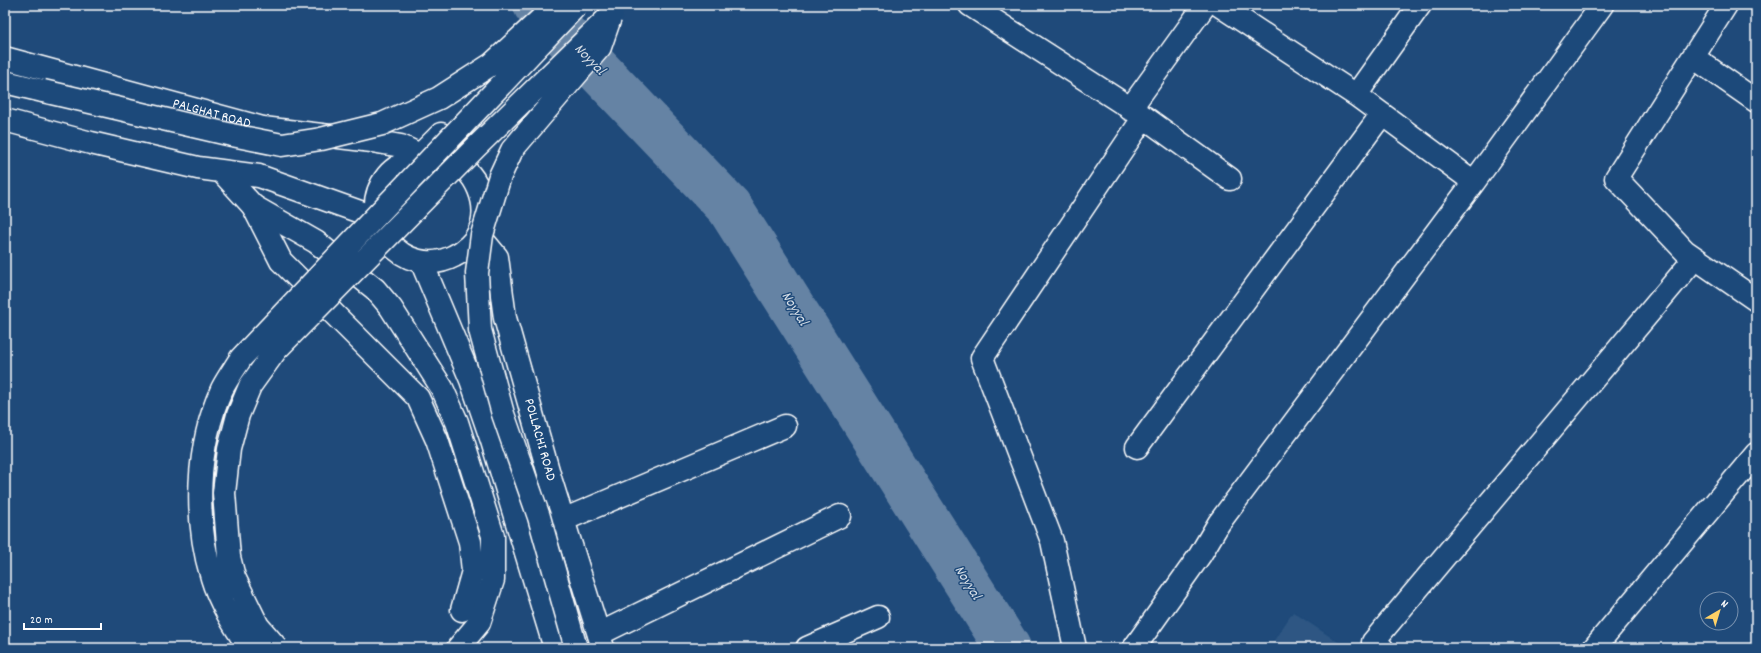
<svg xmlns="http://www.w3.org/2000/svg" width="1761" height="653" font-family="Dekko,sans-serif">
  <rect width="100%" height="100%" fill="#1f4a7a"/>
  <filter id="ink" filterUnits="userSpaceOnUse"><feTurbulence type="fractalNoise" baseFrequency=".025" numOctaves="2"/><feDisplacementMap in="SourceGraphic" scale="8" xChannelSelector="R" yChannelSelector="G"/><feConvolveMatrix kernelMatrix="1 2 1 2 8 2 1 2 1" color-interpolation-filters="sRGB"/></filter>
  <g filter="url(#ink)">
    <!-- built -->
    <path fill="#2e5683" d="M 1293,612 L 1347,648 L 1269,648 Z"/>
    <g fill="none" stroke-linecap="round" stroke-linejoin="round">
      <!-- river -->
      <path stroke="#6583a4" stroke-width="46" d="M 536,5 L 729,207 L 1008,648"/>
      <!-- street casing -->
      <g stroke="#fff" stroke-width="25">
        <path id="street" d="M 970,5 L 1144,117 L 982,358 L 1052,541 L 1075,648
          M 1219,5 L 1356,95 L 1420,5
          M 1726,5 L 1616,178 L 1685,251 L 1756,300
          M 1693,57 L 1756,101
          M 1356,95 L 1474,182 L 1602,5
          M 1130,109 L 1205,5
          M 1144,117 L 1230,179
          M 253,206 L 281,261 L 418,398 L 437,440 L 470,542 L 473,571 L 462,610
          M 1137,447 L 1382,114
          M 563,520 L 785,426
          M 599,634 L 840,516
          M 807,648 L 878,617
          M 1134,648 L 1200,555 L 1219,523 L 1474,182
          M 1382,648 L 1373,642 L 1695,258
          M 1594,648 L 1756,454"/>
      </g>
      <!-- primary casing -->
      <g stroke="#fff" stroke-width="25">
        <g id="primary">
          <path id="s1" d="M 5,58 L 263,128 L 372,141 L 401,146 L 420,155 L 441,134"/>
          <path d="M 5,120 L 91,143 L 198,168 L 259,176 L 377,218"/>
          <path d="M 420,155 C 429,156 439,157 447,159 C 477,168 492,207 478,234 C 473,244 464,251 454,256 C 405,282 352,220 387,176 C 395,166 409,160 420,155 Z"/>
          <path id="s2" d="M 478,234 L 497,257 L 505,318 L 551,481 L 603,648"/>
          <path d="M 422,263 L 471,380 L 492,441 L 555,648"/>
        </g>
      </g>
      <!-- highway casing -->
      <g stroke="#fff" stroke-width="25">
        <path id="highway" d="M 5,82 L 43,91
          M 222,172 L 253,206 L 316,242 L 375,289 L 391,308 L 442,388 L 457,422 L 493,536 L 493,580 L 479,623 L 458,648"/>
      </g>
      <!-- street -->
      <use href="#street" stroke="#1f4a7a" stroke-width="22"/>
      <!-- primary -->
      <use href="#primary" stroke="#1f4a7a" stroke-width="22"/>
      <!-- highway -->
      <use href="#highway" stroke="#1f4a7a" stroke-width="22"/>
      <!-- highway-bridge casing -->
      <g stroke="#fff" stroke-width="25" stroke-linecap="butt">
        <path id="highway-bridge" d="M 43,91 L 232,135 L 282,145 L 321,139 L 382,124 L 439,98 L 492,64 L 556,5
          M 249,648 C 235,627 219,602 212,578 C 194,519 196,446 222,389 C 227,379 235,368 241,358 L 577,5
          M 277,648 L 258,626 L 234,577 L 229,557 L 224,493 L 229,449 L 238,415 L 250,386 L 276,350 L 475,148 L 612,14
          M 576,648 L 539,517 L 503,414 L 480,330 L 477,273 L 482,235 L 500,176 L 512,150 L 600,47 L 610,18"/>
      </g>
      <!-- highway-bridge -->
      <use href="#highway-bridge" stroke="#1f4a7a" stroke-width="22"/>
    </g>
  </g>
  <g text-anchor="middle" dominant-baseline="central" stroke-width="3" stroke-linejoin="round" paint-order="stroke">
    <!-- street labels -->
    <g font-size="14" fill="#fff" stroke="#1f4a7a">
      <text stroke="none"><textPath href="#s1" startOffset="214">PALGHAT ROAD</textPath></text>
      <text stroke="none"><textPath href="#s2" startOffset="218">POLLACHI ROAD</textPath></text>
    </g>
    <!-- water labels -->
    <g font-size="15" font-style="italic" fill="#d8e0e8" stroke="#1f4a7a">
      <text transform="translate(589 60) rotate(46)">Noyyal</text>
      <text transform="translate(794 309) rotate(58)">Noyyal</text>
      <text transform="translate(967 583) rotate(58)">Noyyal</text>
    </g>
  </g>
  <!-- margin -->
  <rect width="1761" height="653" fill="none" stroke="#1f4a7a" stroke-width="20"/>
  <rect x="10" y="10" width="1741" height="633" fill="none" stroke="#fff" stroke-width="1.5" filter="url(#ink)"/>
  <!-- north arrow -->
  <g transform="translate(1719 611) rotate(38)"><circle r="19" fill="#1f4a7a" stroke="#7992af"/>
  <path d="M0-3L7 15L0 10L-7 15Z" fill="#ffd166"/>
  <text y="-6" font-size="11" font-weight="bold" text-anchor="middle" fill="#ffffff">N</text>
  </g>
  <!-- scale -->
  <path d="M24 623v6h77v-6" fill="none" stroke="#ffffff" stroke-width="2"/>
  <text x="30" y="623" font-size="12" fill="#ffffff" stroke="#1f4a7a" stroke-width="3" paint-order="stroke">20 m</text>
</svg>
